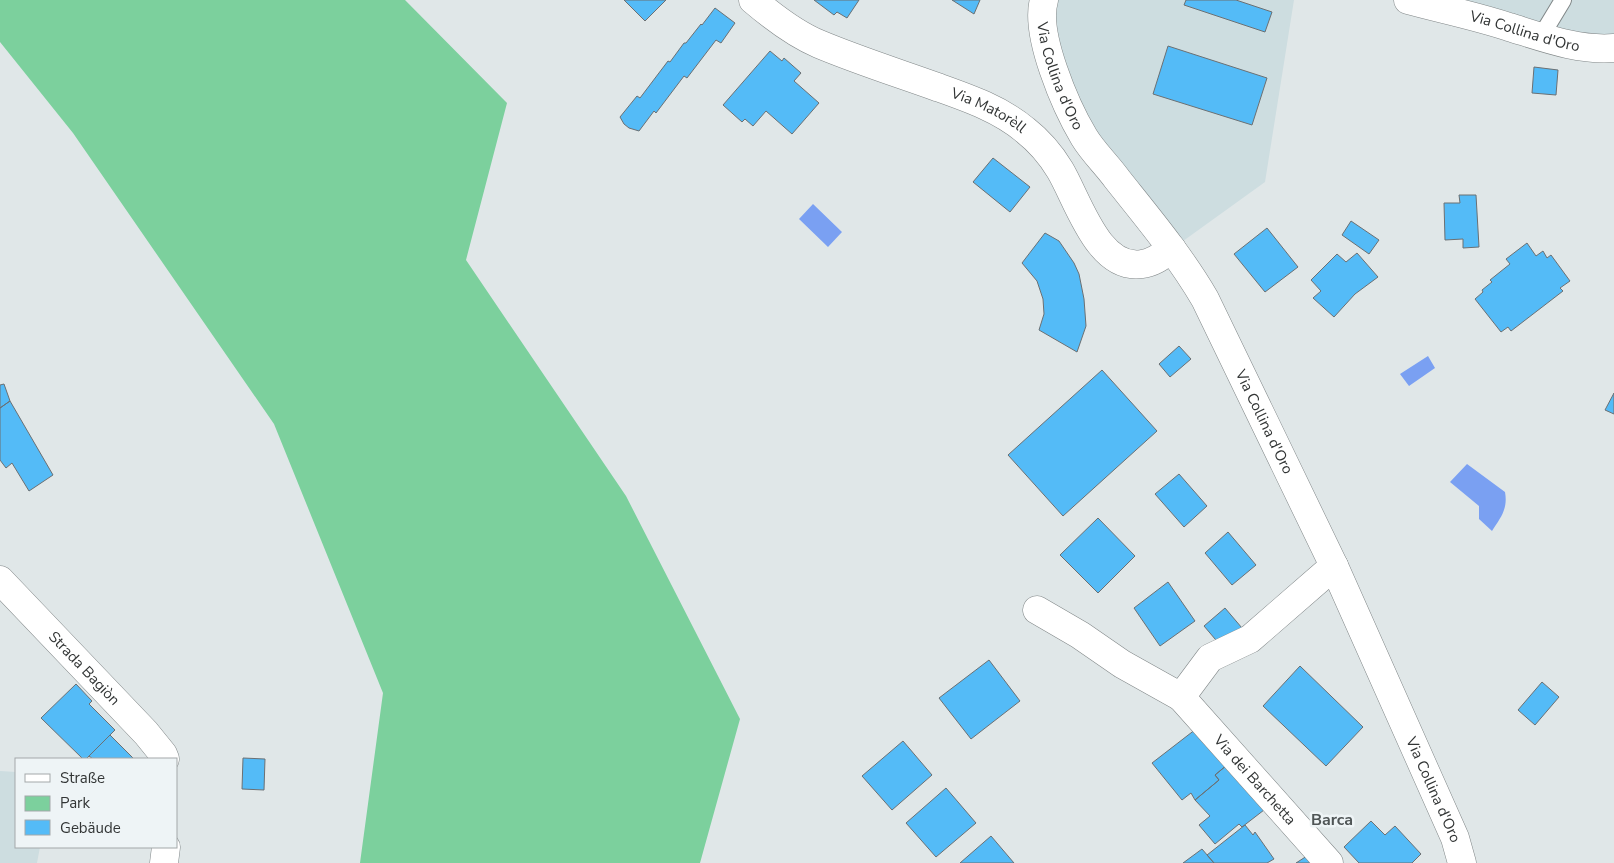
<svg xmlns="http://www.w3.org/2000/svg" width="1614" height="863" font-family="'Nunito Sans',sans-serif">
  <rect width="100%" height="100%" fill="#e0e7e8"/>
  <!-- built -->
  <path fill="#cddde0" d="M 1044,0 L 1294,0 L 1265,182 L 1172,249 L 1085,137 Z
    M 1408,0 L 1614,0 L 1614,48 Z
    M 0,771 L 16,772 L 16,847 L 40,847 L 37,863 L 0,863 Z"/>
  <!-- green -->
  <path fill="#7cd09d" d="M 0,0 L 405,0 L 507,103 L 466,260 L 626,496 L 740,719 L 700,863 L 360,863 L 383,693 L 274,424 L 73,133 L 0,42 Z"/>
  <!-- water -->
  <path fill="#7aa0f2" d="M 813,204 L 842,232 L 828,247 L 799,219 Z
    M 1428,356 L 1435,368 L 1409,386 L 1400,374 Z
    M 1467,464 L 1505,492 C 1508,509 1501,517 1492,531 L 1479,519 L 1479,506 L 1450,482 Z"/>
  <!-- building -->
  <path fill="#54bbf7" stroke="#6b7073" d="M 624,0 L 666,0 L 645,21 Z
    M 814,0 L 859,0 L 847,18 L 837,12 L 834,15 Z
    M 952,0 L 980,0 L 974,14 Z
    M 1186,0 L 1236,0 L 1272,12 L 1265,32 L 1184,5 Z
    M 715,8 L 735,23 L 721,43 L 716,40 L 687,78 L 684,76 L 656,113 L 654,111 L 639,131 L 629,128 L 624,124 L 620,117 L 637,96 L 640,98 L 668,61 L 670,62 L 684,43 L 686,43 L 701,24 L 702,25 Z
    M 1168,46 L 1267,78 L 1252,125 L 1153,94 Z
    M 770,51 L 782,61 L 784,58 L 801,73 L 794,81 L 819,103 L 792,134 L 766,111 L 753,126 L 745,119 L 742,122 L 723,105 Z
    M 1534,67 L 1558,70 L 1556,95 L 1532,93 Z
    M 993,158 L 1030,187 L 1010,212 L 973,182 Z
    M 1459,195 L 1476,195 L 1479,247 L 1463,248 L 1463,239 L 1445,240 L 1444,203 L 1460,203 Z
    M 1351,221 L 1379,240 L 1369,254 L 1342,235 Z
    M 1267,228 L 1298,267 L 1265,292 L 1234,254 Z
    M 1045,233 L 1059,241 L 1074,263 L 1079,274 L 1084,299 L 1086,326 L 1077,352 L 1039,330 L 1044,314 L 1043,299 L 1037,281 L 1022,263 Z
    M 1527,243 L 1536,256 L 1543,251 L 1547,258 L 1551,255 L 1570,281 L 1560,288 L 1563,291 L 1511,331 L 1508,327 L 1501,332 L 1475,299 L 1483,292 L 1482,290 L 1492,282 L 1490,280 L 1510,264 L 1506,259 Z
    M 1357,253 L 1378,277 L 1355,294 L 1334,317 L 1313,298 L 1321,291 L 1311,280 L 1337,254 L 1346,262 Z
    M 1179,346 L 1191,359 L 1170,377 L 1159,364 Z
    M 1102,370 L 1157,431 L 1063,516 L 1008,455 Z
    M 4,384 L 10,401 L 0,408 L 0,385 Z
    M 1614,393 L 1614,414 L 1605,410 Z
    M 10,401 L 53,475 L 29,491 L 12,463 L 6,468 L 0,460 L 0,408 Z
    M 1179,474 L 1207,506 L 1184,527 L 1155,494 Z
    M 1098,518 L 1135,556 L 1098,593 L 1060,555 Z
    M 1228,532 L 1256,565 L 1232,585 L 1205,553 Z
    M 1168,582 L 1195,621 L 1160,646 L 1134,608 Z
    M 1225,608 L 1242,628 L 1221,646 L 1204,626 Z
    M 989,660 L 1020,701 L 971,739 L 939,698 Z
    M 1300,666 L 1363,727 L 1326,766 L 1263,706 Z
    M 1542,682 L 1559,697 L 1535,725 L 1518,710 Z
    M 76,684 L 92,701 L 89,704 L 115,730 L 86,759 L 83,759 L 41,718 Z
    M 1196,729 L 1227,765 L 1215,775 L 1219,780 L 1195,800 L 1191,793 L 1182,800 L 1152,763 Z
    M 110,735 L 134,759 L 93,759 L 89,756 Z
    M 903,741 L 932,775 L 892,810 L 862,776 Z
    M 243,758 L 265,759 L 264,790 L 242,789 Z
    M 1227,765 L 1264,810 L 1242,827 L 1239,824 L 1215,844 L 1199,825 L 1210,816 L 1195,800 L 1219,780 L 1215,775 Z
    M 946,788 L 976,823 L 936,857 L 906,823 Z
    M 1371,821 L 1385,835 L 1395,826 L 1421,854 L 1412,863 L 1359,863 L 1344,847 Z
    M 1245,825 L 1253,835 L 1255,832 L 1274,859 L 1267,863 L 1214,863 L 1207,855 Z
    M 991,836 L 1014,863 L 960,863 Z
    M 1202,849 L 1214,863 L 1183,863 Z
    M 1310,854 L 1315,863 L 1296,863 Z"/>
  <g fill="none" stroke-linecap="round" stroke-linejoin="round">
    <!-- lane casing -->
    <g stroke="#818788" stroke-width="18">
      <path id="lane" d="M 1540,38 L 1563,0"/>
    </g>
    <!-- street casing -->
    <g stroke="#818788" stroke-width="29">
      <g id="street">
        <path id="s1" d="M 753,0 C 773,17 795,34 819,44 C 857,60 898,73 937,87 C 968,98 1000,109 1025,130 C 1039,141 1051,155 1060,170 C 1078,200 1098,271 1142,264 C 1153,263 1163,255 1172,249"/>
        <path id="s2" d="M 0,580 L 146,733 L 163,754 L 165,759"/>
        <path d="M 1037,610 L 1080,635 L 1122,664 L 1181,697 L 1210,658 L 1250,639 L 1334,566"/>
        <path id="s3" d="M 1181,697 L 1329,863"/>
        <path d="M 164,863 L 166,847"/>
      </g>
    </g>
    <!-- secondary casing -->
    <g stroke="#818788" stroke-width="29">
      <g id="secondary">
        <path id="s4" d="M 1044,0 C 1034,34 1066,107 1084,137 C 1093,152 1107,165 1117,179 C 1148,218 1180,256 1205,299 L 1334,566 L 1455,838 L 1462,863"/>
        <path id="s5" d="M 1408,0 C 1441,9 1476,16 1509,27 C 1542,37 1578,51 1614,48"/>
      </g>
    </g>
    <!-- lane -->
    <use href="#lane" stroke="#fff" stroke-width="16"/>
    <!-- street -->
    <use href="#street" stroke="#fff" stroke-width="28"/>
    <!-- secondary -->
    <use href="#secondary" stroke="#fff" stroke-width="28"/>
  </g>
  <g text-anchor="middle" dominant-baseline="central" stroke-width="5" stroke-linejoin="round" paint-order="stroke">
    <!-- street labels -->
    <g font-size="15" fill="#323535" stroke="#eef4f6">
      <text stroke="none"><textPath href="#s5" startOffset="121">Via Collina d'Oro</textPath></text>
      <text stroke="none"><textPath href="#s4" startOffset="79">Via Collina d'Oro</textPath></text>
      <text stroke="none"><textPath href="#s1" startOffset="262">Via Matorèll</textPath></text>
      <text stroke="none"><textPath href="#s4" startOffset="484">Via Collina d'Oro</textPath></text>
      <text stroke="none"><textPath href="#s2" startOffset="122">Strada Bagiòn</textPath></text>
      <text stroke="none"><textPath href="#s3" startOffset="111">Via dei Barchetta</textPath></text>
      <text stroke="none"><textPath href="#s4" startOffset="889">Via Collina d'Oro</textPath></text>
    </g>
    <!-- neighbourhood labels -->
    <g font-size="16" font-weight="bold" fill="#4f5556" stroke="#eef4f6">
      <text x="1332" y="820">Barca</text>
    </g>
  </g>
  <!-- legend -->
  <rect x="15" y="758" width="162" height="90" fill="#eef4f6" stroke="#a3a8a9"/>
  <rect x="25" y="774" width="25" height="8" fill="#ffffff" stroke="#a3a8a9"/>
  <text x="60" y="783" font-size="15" fill="#323535">Straße</text>
  <rect x="25" y="796" width="25" height="15" fill="#7cd09d" stroke="#a3a8a9"/>
  <text x="60" y="808" font-size="15" fill="#323535">Park</text>
  <rect x="25" y="820" width="25" height="15" fill="#54bbf7" stroke="#a3a8a9"/>
  <text x="60" y="833" font-size="15" fill="#323535">Gebäude</text>
</svg>
